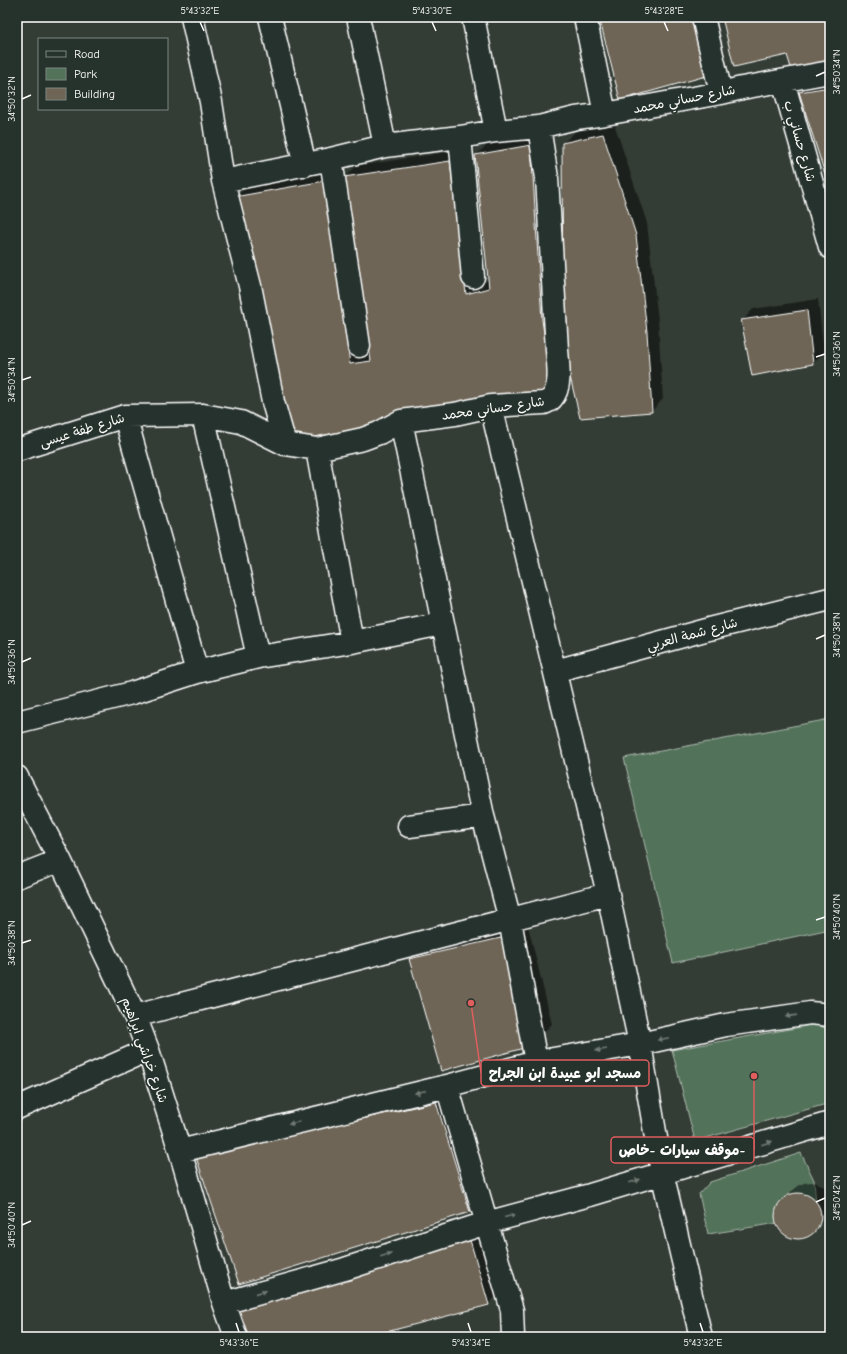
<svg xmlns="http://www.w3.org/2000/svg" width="847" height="1354" font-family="'Comic Neue','Playpen Sans Arabic',sans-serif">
  <rect width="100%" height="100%" fill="#343d35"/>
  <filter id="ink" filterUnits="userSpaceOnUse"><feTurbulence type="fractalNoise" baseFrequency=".025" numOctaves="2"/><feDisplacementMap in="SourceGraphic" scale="8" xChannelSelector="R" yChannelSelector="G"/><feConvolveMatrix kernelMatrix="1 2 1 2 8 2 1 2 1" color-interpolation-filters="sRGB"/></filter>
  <g filter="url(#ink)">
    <!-- green -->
    <path fill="#53725a" stroke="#a9b8ac" d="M 830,719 L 830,929 L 673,963 L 624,758 Z
      M 818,1024 L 830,1032 L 830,1103 L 695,1141 L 672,1050 Z
      M 801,1153 L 814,1180 L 817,1217 L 708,1234 L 699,1194 L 710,1182 Z"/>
    <!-- shadow -->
    <path fill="#0007" d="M 830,78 L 830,187 L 800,93 L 812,81 Z
      M 614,123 L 647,223 L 658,320 L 663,399 L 652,411 L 563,143 L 575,132 Z
      M 542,134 L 564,380 L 288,441 L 235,198 L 247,186 L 336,170 L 361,353 L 370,351 L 345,178 L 356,166 L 461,150 L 477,283 L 489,280 L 476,155 L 488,144 Z
      M 818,299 L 824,352 L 813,363 L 753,375 L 742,321 L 753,309 Z
      M 526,917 L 552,1024 L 531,1045 L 410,959 L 431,938 Z
      M 448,1091 L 481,1200 L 469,1212 L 197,1158 Z
      M 811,1182 L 818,1183 L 824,1187 L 829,1192 L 830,1195 L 830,1213 L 827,1218 L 809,1234 L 796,1238 L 789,1236 L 783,1231 L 778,1225 L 776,1218 L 777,1211 L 780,1204 L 797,1186 L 804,1183 Z
      M 481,1229 L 500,1293 L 488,1304 L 363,1337 L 245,1337 Z"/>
    <!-- building -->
    <path fill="#6e6556" stroke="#fff" d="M 599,17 L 694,17 L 706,76 L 620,100 Z
      M 722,17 L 830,17 L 830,67 L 793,74 L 787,55 L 734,67 Z
      M 830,87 L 830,190 L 799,92 Z
      M 603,134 L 636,235 L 647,332 L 652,412 L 580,418 L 563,348 L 562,143 Z
      M 531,145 L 542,320 L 553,393 L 288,442 L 234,197 L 324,181 L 350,364 L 371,361 L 344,177 L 450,161 L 466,294 L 489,288 L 475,155 Z
      M 807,310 L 813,364 L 752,376 L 741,320 Z
      M 505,937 L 531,1046 L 441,1071 L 409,959 Z
      M 436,1102 L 470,1212 L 239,1284 L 196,1157 Z
      M775 1216a23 23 0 1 1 46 0a23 23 0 1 1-46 0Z
      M 470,1240 L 489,1305 L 367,1337 L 244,1337 L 235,1309 Z"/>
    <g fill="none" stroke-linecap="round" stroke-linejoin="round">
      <!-- minor casing -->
      <g stroke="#fff" stroke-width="25">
        <path id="minor" d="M 192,17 L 211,102 L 223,181 L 250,286 L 273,402 L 285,444
          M 270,17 L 305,165
          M 358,17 L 385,146
          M 473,17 L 496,131
          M 585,17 L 605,114
          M 703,17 L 721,93
          M 783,81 L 830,247
          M 460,137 L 473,277
          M 331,159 L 359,346
          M 223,181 L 331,159 L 385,146 L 460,137 L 496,131 L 539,127 L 576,118 L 605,114 L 721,93 L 742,88 L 830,72
          M 491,406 L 608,894 L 640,1044 L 662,1173 L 701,1337
          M 203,415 L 258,657
          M 125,416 L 197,672
          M 401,421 L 483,816 L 510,920 L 536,1062
          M 317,449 L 352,642
          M 17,450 L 125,416 L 203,415 L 241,422 L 285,444 L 317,449 L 363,439 L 379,433 L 401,421 L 455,414 L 491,406 L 544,403 C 546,402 550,401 552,398 C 562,386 558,364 557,350 L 547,178 L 539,127
          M 555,671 L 709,629 L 830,599
          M 17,722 L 132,693 L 197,672 L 258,657 L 352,642 L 442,624
          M 17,777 L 60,860 L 135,1016 L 148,1050 L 180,1151 L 224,1303 L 236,1337
          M 409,826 L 483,816
          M 17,877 L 60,860
          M 135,1016 L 608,894
          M 447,1086 L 512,1310 L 513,1337
          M 17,1108 L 148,1050
          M 180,1151 L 447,1086 L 536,1062 L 640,1044 L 726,1025 L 810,1013 L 830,1015
          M 224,1303 L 345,1269 L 486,1223 L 590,1195 L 830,1123"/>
      </g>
      <!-- minor -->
      <use href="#minor" stroke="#26332d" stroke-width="22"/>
    </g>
    <!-- one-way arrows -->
    <defs><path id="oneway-solid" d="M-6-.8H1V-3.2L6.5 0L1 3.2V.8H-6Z"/></defs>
    <g fill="#727a76">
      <use href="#oneway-solid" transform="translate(791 1016) rotate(172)"/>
      <use href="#oneway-solid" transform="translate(663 1039) rotate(168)"/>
      <use href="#oneway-solid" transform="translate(601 1050) rotate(170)"/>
      <use href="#oneway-solid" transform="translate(420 1092) rotate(166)"/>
      <use href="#oneway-solid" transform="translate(294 1123) rotate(166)"/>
      <use href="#oneway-solid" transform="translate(767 1143) rotate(-17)"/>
      <use href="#oneway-solid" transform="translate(635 1181) rotate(-17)"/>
      <use href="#oneway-solid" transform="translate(510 1216) rotate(-15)"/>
      <use href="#oneway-solid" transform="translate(386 1255) rotate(-18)"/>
      <use href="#oneway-solid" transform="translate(261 1292) rotate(-16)"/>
    </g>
  </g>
  <!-- ticks -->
  <path fill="none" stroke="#fff" stroke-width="1.5" d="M 200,22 L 204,31M 432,22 L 436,31M 664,22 L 668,31M 816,76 L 825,72M 22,99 L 31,95M 816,357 L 825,354M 22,380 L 31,377M 816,639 L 825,635M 22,662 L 31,658M 816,920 L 825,917M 22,943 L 31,940M 816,1202 L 825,1198M 22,1225 L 31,1221M 236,1323 L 239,1332M 468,1323 L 471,1332M 700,1323 L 703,1332"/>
  <g text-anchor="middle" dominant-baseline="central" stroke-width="3.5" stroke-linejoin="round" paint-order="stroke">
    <!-- street labels -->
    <g font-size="13" fill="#fff" stroke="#26332d">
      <text transform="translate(684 99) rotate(-11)">شارع حساني محمد</text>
      <text transform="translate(800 141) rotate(74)">شارع حساني ب</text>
      <text transform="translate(493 408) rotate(-8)">شارع حساني محمد</text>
      <text transform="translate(82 430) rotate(-17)">شارع طفة عيسى</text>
      <text transform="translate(692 634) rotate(-15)">شارع شمة العربي</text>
      <text transform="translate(145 1050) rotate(70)">شارع خراشي ابراهيم</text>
    </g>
  </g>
  <!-- callouts -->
  <path fill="none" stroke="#e05e5e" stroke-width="1.5" d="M471 1003L481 1073M754 1076L754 1150"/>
  <g fill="#e05e5e" stroke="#26332d" stroke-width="1.5">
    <circle cx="471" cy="1003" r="4"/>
    <circle cx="754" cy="1076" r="4"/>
  </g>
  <g fill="#26332d" stroke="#e05e5e" stroke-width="1.5">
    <rect x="481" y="1060" width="168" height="26" rx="4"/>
    <rect x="611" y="1137" width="143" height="26" rx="4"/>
  </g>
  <g font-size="14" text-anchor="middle" font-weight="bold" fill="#fff">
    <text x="565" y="1078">مسجد ابو عبيدة ابن الجراح</text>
    <text x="682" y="1155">موقف سيارات -خاص-</text>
  </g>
  <!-- margin -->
  <rect width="847" height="1354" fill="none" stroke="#26332d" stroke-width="44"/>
  <!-- legend -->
  <rect x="38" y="38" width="130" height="72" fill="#26332d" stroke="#7d8581"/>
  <rect x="46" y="51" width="20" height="6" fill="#26332d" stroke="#7d8581"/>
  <text x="74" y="58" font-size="12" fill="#ffffff">Road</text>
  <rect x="46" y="68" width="20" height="12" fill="#53725a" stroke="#7d8581"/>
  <text x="74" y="78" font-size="12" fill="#ffffff">Park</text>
  <rect x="46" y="88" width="20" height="12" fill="#6e6556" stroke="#7d8581"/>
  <text x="74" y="98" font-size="12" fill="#ffffff">Building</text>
  <rect x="22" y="22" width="803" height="1310" fill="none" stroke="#fff" stroke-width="1.5"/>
  <g font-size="10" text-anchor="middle" fill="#fff">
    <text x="200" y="14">5°43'32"E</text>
    <text x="432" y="14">5°43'30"E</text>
    <text x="664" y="14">5°43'28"E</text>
    <text transform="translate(836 72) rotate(-90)" y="4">34°50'34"N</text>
    <text transform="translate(11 99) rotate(-90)" y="4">34°50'32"N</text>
    <text transform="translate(836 354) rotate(-90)" y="4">34°50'36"N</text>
    <text transform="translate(11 380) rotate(-90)" y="4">34°50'34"N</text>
    <text transform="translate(836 635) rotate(-90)" y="4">34°50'38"N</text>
    <text transform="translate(11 662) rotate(-90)" y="4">34°50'36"N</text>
    <text transform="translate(836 917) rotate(-90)" y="4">34°50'40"N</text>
    <text transform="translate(11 943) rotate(-90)" y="4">34°50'38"N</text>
    <text transform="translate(836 1198) rotate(-90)" y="4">34°50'42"N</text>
    <text transform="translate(11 1225) rotate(-90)" y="4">34°50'40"N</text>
    <text x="239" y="1346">5°43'36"E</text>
    <text x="471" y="1346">5°43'34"E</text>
    <text x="703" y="1346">5°43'32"E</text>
  </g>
</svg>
